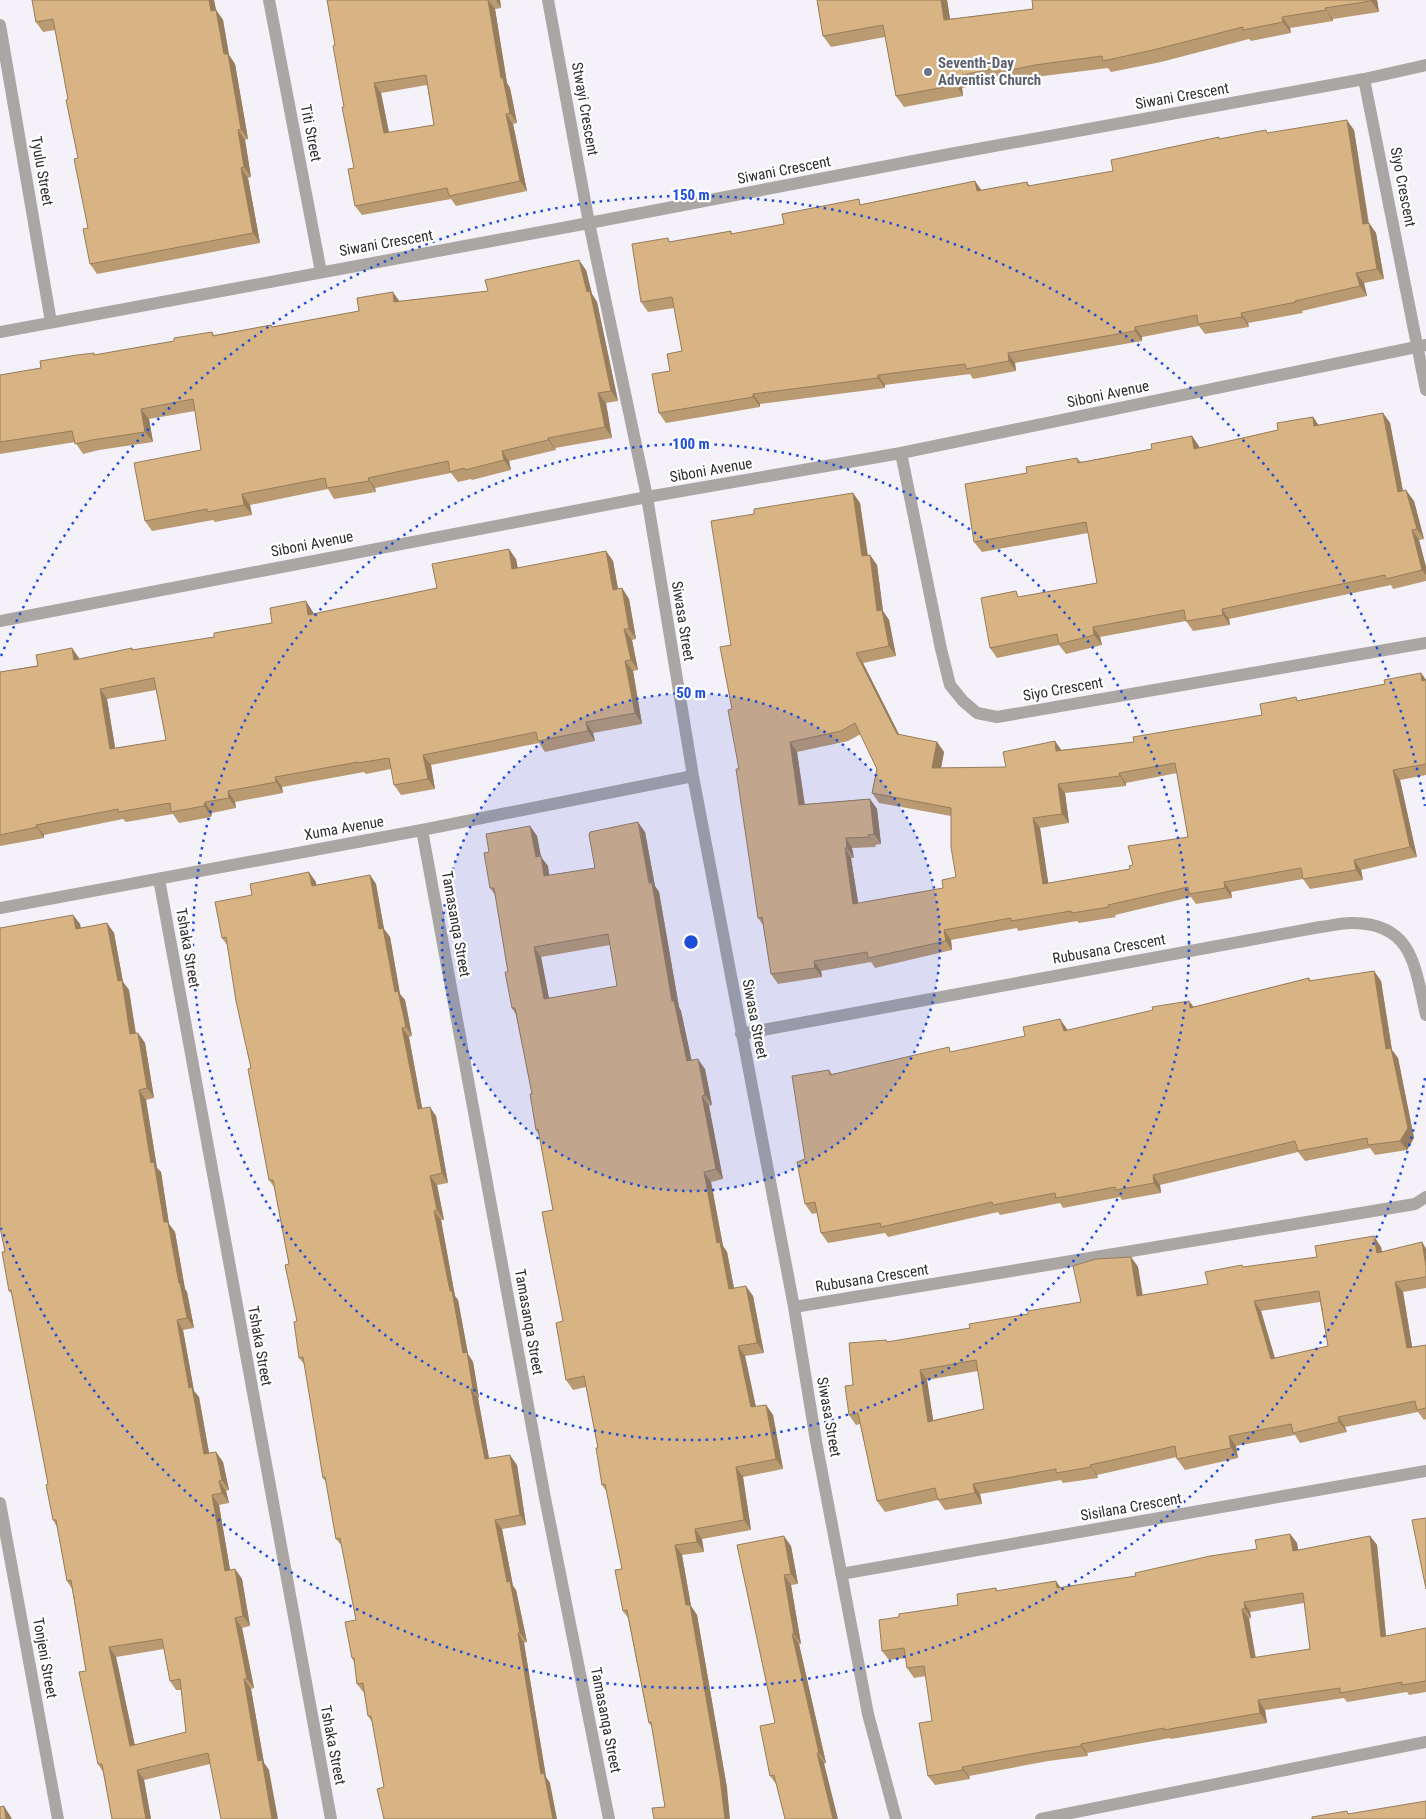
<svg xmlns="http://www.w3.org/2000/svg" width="1426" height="1819" font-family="'Roboto Condensed',sans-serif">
  <rect width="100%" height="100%" fill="#f5f1f9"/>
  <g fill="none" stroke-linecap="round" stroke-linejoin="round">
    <!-- minor -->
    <path stroke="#a9a6a4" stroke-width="12" d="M 269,0 L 321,272
      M 548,0 L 589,223 L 647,497 L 693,776 L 794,1307 L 816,1441 L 868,1714 L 896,1819
      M 0,25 L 51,322
      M 1364,79 L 1426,390
      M 0,332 L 589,223 L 950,154 L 1364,79 L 1426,65
      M 901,453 L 941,649 L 950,685 L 963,701 L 977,713 L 997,717 L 1426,643
      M 0,621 L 647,497 L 901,453 L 1426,345
      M 422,830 L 545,1498 L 609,1819
      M 159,879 L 331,1819
      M 0,908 L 422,830 L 693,776
      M 741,1034 L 1320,927 C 1331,926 1343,922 1354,923 C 1414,924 1415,969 1426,1015
      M 794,1307 L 1415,1204 L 1426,1197
      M 0,1503 L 58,1819
      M 841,1574 L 1426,1471
      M 1041,1819 L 1426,1742"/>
  </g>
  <!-- wall -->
  <path fill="#ba9a71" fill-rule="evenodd" d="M 32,0 L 214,0 L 216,10 L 223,20 L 229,55 L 235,64 L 248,139 L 245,140 L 251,177 L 248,178 L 260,243 L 97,274 L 90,264 L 88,228 L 78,158 L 68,99 L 55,30 L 43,32 L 36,22 Z
    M 327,0 L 500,0 L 501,8 L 495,9 L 507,83 L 510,88 L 517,123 L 513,124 L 527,191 L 456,206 L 451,199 L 362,215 L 355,206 L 354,168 L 335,45 ZM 427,85 L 434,125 L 389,132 L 381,93 Z
    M 817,0 L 947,0 L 950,19 L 1033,9 L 1032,0 L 1377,0 L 1379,12 L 1333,19 L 1333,21 L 1290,28 L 1291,33 L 1251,41 L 1249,39 L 1161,62 L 1111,72 L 1108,68 L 1043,76 L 1019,81 L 1016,77 L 962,88 L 963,96 L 904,107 L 896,96 L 885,37 L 831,47 L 823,36 Z
    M 1354,130 L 1369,223 L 1376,233 L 1384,279 L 1364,283 L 1367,296 L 1302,311 L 1303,313 L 1248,323 L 1249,327 L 1205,334 L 1199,326 L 1142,337 L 1142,341 L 1015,363 L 1016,371 L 973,379 L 970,374 L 885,385 L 885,388 L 760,404 L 760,407 L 666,423 L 659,413 L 670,371 L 682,351 L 674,308 L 648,312 L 641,302 L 671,242 L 731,231 L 733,234 L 784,224 L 863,204 L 975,181 L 981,190 L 1027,182 L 1030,186 L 1113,171 L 1220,139 L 1268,133 Z
    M 586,270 L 592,294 L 597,302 L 618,401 L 606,403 L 612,438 L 555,448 L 556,450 L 509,461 L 511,470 L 472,480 L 471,479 L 458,482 L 451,473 L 375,488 L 376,492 L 334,499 L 328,489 L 250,505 L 252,515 L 215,522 L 213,520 L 152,531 L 145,521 L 201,450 L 195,411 L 149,419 L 153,442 L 99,450 L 83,454 L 75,442 L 0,454 L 0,375 L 41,368 L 95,355 L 174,341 L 212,332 L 214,335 L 271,325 L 272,327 L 359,311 L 399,301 L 488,291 Z
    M 1383,413 L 1390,423 L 1403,491 L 1414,501 L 1424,539 L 1419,540 L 1426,567 L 1426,581 L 1393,589 L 1391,585 L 1229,619 L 1230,625 L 1193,631 L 1186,621 L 1100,637 L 1102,645 L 1066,654 L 1059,645 L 997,658 L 990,648 L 1021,597 L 1097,583 L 1088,533 L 982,552 L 974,542 L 1077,458 L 1081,462 L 1152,449 L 1192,436 L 1199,448 L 1278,430 L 1313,417 L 1318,425 Z
    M 853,493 L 860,503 L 868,555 L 870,555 L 877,565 L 883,611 L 889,620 L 896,656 L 863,663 L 899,735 L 937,742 L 944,752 L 941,768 L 1006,767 L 1055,741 L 1061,750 L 1134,742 L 1262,715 L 1299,700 L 1385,684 L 1421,673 L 1426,680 L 1426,775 L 1400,780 L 1417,857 L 1361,870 L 1363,880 L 1310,889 L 1303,879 L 1231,892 L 1232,898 L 1196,904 L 1191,897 L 1115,915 L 1116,917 L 1079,923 L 1077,921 L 1018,931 L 1017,928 L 951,940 L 952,950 L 875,968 L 871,962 L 821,971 L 822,977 L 778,984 L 771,974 L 763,925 L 758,918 L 732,709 L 731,645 L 754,514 ZM 861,734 L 877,769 L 872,793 L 879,803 L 951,816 L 956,877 L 943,888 L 858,903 L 851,858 L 854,858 L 852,848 L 876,847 L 875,845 L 881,844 L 877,809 L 870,799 L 805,804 L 797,752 L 848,741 ZM 1177,773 L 1188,837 L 1133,865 L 1130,869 L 1048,883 L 1040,828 L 1069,823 L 1065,793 L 1126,786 L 1126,783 Z
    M 606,551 L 613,561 L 618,589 L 622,588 L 629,599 L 636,639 L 632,640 L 638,670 L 633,671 L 642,724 L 593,733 L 595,741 L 545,752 L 539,743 L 431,765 L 435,789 L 401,795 L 394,785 L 391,769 L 366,774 L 364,772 L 282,787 L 283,793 L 235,802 L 236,808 L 212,813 L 211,817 L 179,823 L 173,814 L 126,822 L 123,819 L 44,835 L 44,838 L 0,846 L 0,672 L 79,658 L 79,659 L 132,648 L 133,650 L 214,637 L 272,623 L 313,612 L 314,614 L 437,588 L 516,559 L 518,568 ZM 156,690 L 166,740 L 115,748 L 107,699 Z
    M 530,826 L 537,836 L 541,857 L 548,866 L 549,875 L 595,868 L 645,832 L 655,886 L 659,892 L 679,1007 L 681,1011 L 691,1060 L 705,1069 L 712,1105 L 709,1106 L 723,1179 L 711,1182 L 723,1246 L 727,1252 L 734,1288 L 753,1296 L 764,1353 L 745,1356 L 756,1407 L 766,1405 L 773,1415 L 783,1469 L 743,1477 L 751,1530 L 702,1539 L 704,1552 L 682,1555 L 691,1606 L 697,1615 L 727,1788 L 665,1807 L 652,1727 L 649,1723 L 628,1618 L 623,1611 L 622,1569 L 607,1492 L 602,1485 L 598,1448 L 586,1387 L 573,1390 L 566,1380 L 563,1321 L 553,1210 L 539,1135 L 536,1130 L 532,1094 L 516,1015 L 512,1008 L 508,972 L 495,895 L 490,888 L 489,852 ZM 610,945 L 617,986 L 549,998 L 541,957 Z
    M 370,875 L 376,884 L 384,929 L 390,937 L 400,994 L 405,1000 L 412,1036 L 409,1037 L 422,1108 L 436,1116 L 448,1183 L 437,1185 L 444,1220 L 441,1220 L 455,1296 L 458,1300 L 468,1354 L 473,1362 L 479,1398 L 478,1398 L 489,1459 L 517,1465 L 526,1525 L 502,1529 L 513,1586 L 516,1590 L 527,1642 L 524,1643 L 546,1777 L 550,1783 L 384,1787 L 372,1722 L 368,1716 L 364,1693 L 357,1684 L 354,1662 L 352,1658 L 356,1620 L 342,1546 L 336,1539 L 326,1482 L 323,1478 L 305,1365 L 299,1358 L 297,1321 L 289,1264 L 274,1187 L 269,1180 L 251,1068 L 227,945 L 222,938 L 316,882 L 316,885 Z
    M 73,915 L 80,924 L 81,928 L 107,923 L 114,933 L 123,982 L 129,990 L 136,1033 L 138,1033 L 145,1043 L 154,1098 L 146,1100 L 157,1168 L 161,1172 L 169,1224 L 175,1232 L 185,1289 L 187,1292 L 194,1328 L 183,1330 L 194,1391 L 199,1397 L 209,1453 L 216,1452 L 223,1462 L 229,1490 L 226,1491 L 229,1503 L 219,1505 L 230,1570 L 235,1569 L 242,1579 L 250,1626 L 242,1628 L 254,1688 L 251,1689 L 264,1763 L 269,1770 L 210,1764 L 144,1780 L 151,1819 L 112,1819 L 103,1772 L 98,1764 L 86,1671 L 72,1589 L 67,1581 L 57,1527 L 53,1520 L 48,1484 L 12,1294 L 9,1291 L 5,1252 ZM 164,1649 L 170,1681 L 176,1690 L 181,1690 L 186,1732 L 135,1745 L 116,1657 Z
    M 1374,971 L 1381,981 L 1392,1050 L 1398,1058 L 1414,1138 L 1407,1150 L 1375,1155 L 1370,1148 L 1305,1161 L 1298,1152 L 1160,1185 L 1161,1193 L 1122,1200 L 1120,1197 L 1063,1208 L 1060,1203 L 1000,1215 L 998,1212 L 888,1237 L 885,1233 L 828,1243 L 821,1233 L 817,1213 L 812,1214 L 805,1204 L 805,1159 L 829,1070 L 832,1074 L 952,1052 L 1067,1029 L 1067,1030 L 1193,1007 L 1309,978 L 1311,981 Z
    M 1422,1242 L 1426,1249 L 1426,1288 L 1403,1292 L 1412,1347 L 1426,1345 L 1426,1419 L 1424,1420 L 1418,1412 L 1345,1427 L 1347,1432 L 1300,1443 L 1295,1435 L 1236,1446 L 1238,1458 L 1185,1470 L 1177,1459 L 1177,1457 L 1097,1475 L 1098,1478 L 1063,1483 L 1061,1480 L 980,1494 L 982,1504 L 945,1510 L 938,1500 L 885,1512 L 877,1501 L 860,1424 L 856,1425 L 849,1415 L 853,1385 L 886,1340 L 888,1342 L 970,1328 L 1081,1302 L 1131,1257 L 1138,1267 L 1143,1295 L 1208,1284 L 1244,1267 L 1317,1257 L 1381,1247 L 1382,1252 ZM 1320,1302 L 1328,1346 L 1275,1358 L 1261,1311 ZM 978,1371 L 984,1409 L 933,1420 L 927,1380 Z
    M 1290,1534 L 1297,1543 L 1298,1550 L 1370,1536 L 1377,1545 L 1386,1636 L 1426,1628 L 1426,1692 L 1409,1695 L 1407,1692 L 1347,1702 L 1344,1698 L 1265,1710 L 1267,1723 L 1171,1739 L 1170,1738 L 1087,1753 L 1088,1756 L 1048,1761 L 969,1776 L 970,1779 L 935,1785 L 928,1776 L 932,1721 L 926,1676 L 914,1678 L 907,1668 L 906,1658 L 889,1660 L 882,1651 L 899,1617 L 958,1605 L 996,1588 L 997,1591 L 1061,1588 L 1136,1576 L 1257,1549 ZM 1304,1603 L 1310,1649 L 1256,1658 L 1249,1619 L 1251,1618 L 1250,1612 Z
    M 737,1545 L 791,1546 L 798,1584 L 791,1585 L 801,1644 L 799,1644 L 826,1763 L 777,1785 L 770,1776 L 775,1723 Z"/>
  <!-- shaded-wall -->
  <path fill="#977d5c" d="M 209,0 L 214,0 L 216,10 L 223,20 L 229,55 L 235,64 L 248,139 L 241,129 L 224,54 L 211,11 Z
    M 488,0 L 495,9 L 507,83 L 510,88 L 517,123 L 510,113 L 501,78 Z
    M 496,0 L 500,0 L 501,8 Z
    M 941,0 L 947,0 L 952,31 L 944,20 Z
    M 1371,0 L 1377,0 L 1379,12 L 1371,1 Z
    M 1325,8 L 1333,19 L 1333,21 L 1326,10 Z
    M 1282,17 L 1290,28 L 1291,33 L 1283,22 Z
    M 954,77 L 962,88 L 963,96 L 956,85 Z
    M 374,83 L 381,93 L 391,143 L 384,133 Z
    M 506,114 L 513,124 L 527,191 L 520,181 Z
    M 1347,120 L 1354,130 L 1370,234 L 1363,224 Z
    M 238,130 L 245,140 L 251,177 L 244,167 Z
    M 241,168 L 248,178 L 260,243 L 253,233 Z
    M 975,181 L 982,191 L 977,191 Z
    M 1369,223 L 1376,233 L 1384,279 L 1377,269 Z
    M 579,260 L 586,270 L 592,294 L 597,302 L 618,401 L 611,391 Z
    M 1356,273 L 1364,283 L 1367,296 L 1360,286 Z
    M 393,292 L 400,302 L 394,302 Z
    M 1241,313 L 1248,323 L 1249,327 L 1242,317 Z
    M 1135,327 L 1142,337 L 1142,341 L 1135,331 Z
    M 1008,353 L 1015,363 L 1016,371 L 1009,361 Z
    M 878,375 L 885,385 L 885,388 L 878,378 Z
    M 598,393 L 606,403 L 612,438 L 605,427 Z
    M 753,394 L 760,404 L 760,407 L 753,397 Z
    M 141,409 L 149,419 L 153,442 L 145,432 Z
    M 1383,413 L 1390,423 L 1405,502 L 1398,492 Z
    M 1313,417 L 1320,427 L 1314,426 Z
    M 1192,436 L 1199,446 L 1201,459 L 1194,449 Z
    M 548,438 L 555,448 L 556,450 L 548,440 Z
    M 502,451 L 509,461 L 511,470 L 504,460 Z
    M 368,478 L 375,488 L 376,492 L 369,481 Z
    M 1406,490 L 1414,501 L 1424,539 L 1417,529 Z
    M 853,493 L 860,503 L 869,566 L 862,556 Z
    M 242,494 L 250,505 L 252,515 L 244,505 Z
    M 1412,530 L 1419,540 L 1426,567 L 1426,575 L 1422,570 Z
    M 509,549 L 516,559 L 519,579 L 512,569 Z
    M 606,551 L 613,561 L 620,600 L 613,590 Z
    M 870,555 L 877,565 L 883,611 L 889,620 L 896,656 L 889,646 L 877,611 Z
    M 622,588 L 629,599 L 636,639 L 629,629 Z
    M 306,601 L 313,612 L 315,625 L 308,615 Z
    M 1222,609 L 1229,619 L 1230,625 L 1223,615 Z
    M 1093,627 L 1100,637 L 1102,645 L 1094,635 Z
    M 624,629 L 632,640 L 638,670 L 631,660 Z
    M 72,648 L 79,658 L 82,671 L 74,660 Z
    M 856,653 L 863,663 L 904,744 L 897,734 Z
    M 625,661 L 633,671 L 642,724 L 635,713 Z
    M 1421,673 L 1426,680 L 1422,681 Z
    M 100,689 L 107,699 L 117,759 L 110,749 Z
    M 586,722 L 593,733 L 595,741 L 588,731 Z
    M 1055,741 L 1062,751 L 1056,751 Z
    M 790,742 L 797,752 L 806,815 L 799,805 Z
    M 937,742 L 944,752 L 939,778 L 932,768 Z
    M 423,755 L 431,765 L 435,789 L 428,779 Z
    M 1393,770 L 1400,780 L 1417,857 L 1410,847 Z
    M 1119,773 L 1126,783 L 1126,786 L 1120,776 Z
    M 275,777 L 282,787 L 283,793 L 276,782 Z
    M 1058,784 L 1065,793 L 1069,823 L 1062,814 Z
    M 228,791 L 235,802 L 236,808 L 229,798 Z
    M 870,799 L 877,809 L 881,844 L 874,834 Z
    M 205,802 L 212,813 L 211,817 L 204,806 Z
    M 1033,818 L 1040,828 L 1050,894 L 1043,884 Z
    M 638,822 L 645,832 L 655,886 L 659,892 L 679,1007 L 681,1011 L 694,1071 L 687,1061 L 672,1001 Z
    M 36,825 L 44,835 L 44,838 L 37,827 Z
    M 530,826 L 537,836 L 541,857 L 548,866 L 551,886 L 544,876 L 536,857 Z
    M 846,838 L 852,848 L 854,858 L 847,848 Z
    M 845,848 L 851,858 L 860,914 L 853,904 Z
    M 1354,860 L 1361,870 L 1363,880 L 1356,870 Z
    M 309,872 L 316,882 L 318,895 L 312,886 Z
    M 370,875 L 376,884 L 384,929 L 390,937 L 400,994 L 405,1000 L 412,1036 L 406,1027 L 395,992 L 379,929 Z
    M 1224,882 L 1231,892 L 1232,898 L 1225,888 Z
    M 73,915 L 80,924 L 82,939 L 76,929 Z
    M 107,923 L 114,933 L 123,982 L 129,990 L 137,1044 L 130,1034 L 118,981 Z
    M 944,930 L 951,940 L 952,950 L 946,941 Z
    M 534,947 L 541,957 L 551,1009 L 544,999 Z
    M 814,961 L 821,971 L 822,977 L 815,968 Z
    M 1374,971 L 1381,981 L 1392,1050 L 1398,1058 L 1414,1138 L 1407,1150 L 1400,1141 Z
    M 1189,1001 L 1196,1010 L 1190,1008 Z
    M 1060,1019 L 1067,1029 L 1071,1041 L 1064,1031 Z
    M 402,1028 L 409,1037 L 424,1118 L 418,1109 Z
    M 138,1033 L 145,1043 L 154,1098 L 147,1088 Z
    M 698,1059 L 705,1069 L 712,1105 L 705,1095 Z
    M 139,1090 L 146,1100 L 157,1168 L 161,1172 L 169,1224 L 175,1232 L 185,1289 L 187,1292 L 194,1328 L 187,1318 L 164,1222 L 151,1163 Z
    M 702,1096 L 709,1106 L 723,1179 L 716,1169 Z
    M 430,1107 L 436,1116 L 448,1183 L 442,1173 Z
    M 704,1172 L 711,1182 L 723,1246 L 727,1252 L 736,1299 L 729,1289 L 717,1243 Z
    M 1153,1175 L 1160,1185 L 1161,1193 L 1154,1183 Z
    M 430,1176 L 437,1185 L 444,1220 L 437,1210 Z
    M 434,1211 L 441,1220 L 455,1296 L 458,1300 L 468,1354 L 473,1362 L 479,1398 L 473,1389 L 463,1353 Z
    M 1374,1236 L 1381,1247 L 1384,1263 L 1377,1253 Z
    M 1422,1242 L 1426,1249 L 1426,1266 Z
    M 1131,1257 L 1138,1267 L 1144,1307 L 1137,1296 Z
    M 1395,1282 L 1403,1292 L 1414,1358 L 1407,1348 Z
    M 746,1286 L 753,1296 L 764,1353 L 757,1343 Z
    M 1254,1301 L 1261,1311 L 1278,1369 L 1271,1359 Z
    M 177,1320 L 183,1330 L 194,1391 L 199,1397 L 211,1464 L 204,1454 L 189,1388 Z
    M 738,1346 L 745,1356 L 758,1417 L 751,1407 Z
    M 920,1370 L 927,1380 L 935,1432 L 928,1422 Z
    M 471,1389 L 478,1398 L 491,1469 L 485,1459 Z
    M 766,1405 L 773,1415 L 783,1469 L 776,1459 Z
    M 1338,1417 L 1345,1427 L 1347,1432 L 1339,1422 Z
    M 1229,1436 L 1236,1446 L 1238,1458 L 1231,1448 Z
    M 216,1452 L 223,1462 L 229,1490 L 222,1480 Z
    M 510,1455 L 517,1465 L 526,1525 L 520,1515 Z
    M 1090,1465 L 1097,1475 L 1098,1478 L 1091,1467 Z
    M 736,1467 L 743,1477 L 751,1530 L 744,1520 Z
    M 219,1481 L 226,1491 L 229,1503 L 222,1493 Z
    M 973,1484 L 980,1494 L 982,1504 L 975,1493 Z
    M 212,1495 L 219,1505 L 232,1581 L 225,1571 Z
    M 495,1520 L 502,1529 L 513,1586 L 516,1590 L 527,1642 L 520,1633 L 507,1582 Z
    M 695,1529 L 702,1539 L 704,1552 L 697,1542 Z
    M 1290,1534 L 1297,1543 L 1300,1561 L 1293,1551 Z
    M 784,1536 L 791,1546 L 798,1584 L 791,1574 Z
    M 1370,1536 L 1377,1545 L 1387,1647 L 1381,1637 Z
    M 675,1545 L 682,1555 L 691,1606 L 697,1615 L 727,1788 L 730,1819 L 725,1819 Z
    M 235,1569 L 242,1579 L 250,1626 L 243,1616 Z
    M 784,1575 L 791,1585 L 801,1644 L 794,1634 Z
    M 1056,1581 L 1063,1591 L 1057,1588 Z
    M 1244,1602 L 1250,1612 L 1251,1618 L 1245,1609 Z
    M 1242,1609 L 1249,1619 L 1257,1668 L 1251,1658 Z
    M 235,1618 L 242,1628 L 254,1688 L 247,1679 Z
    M 518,1633 L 524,1643 L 546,1777 L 550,1783 L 557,1819 L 553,1819 L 541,1774 Z
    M 792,1634 L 799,1644 L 826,1763 L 819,1753 Z
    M 109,1647 L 116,1657 L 137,1756 L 130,1746 Z
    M 244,1679 L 251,1689 L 264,1763 L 269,1770 L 278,1819 L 272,1819 L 258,1761 Z
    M 1258,1700 L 1265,1710 L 1267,1723 L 1260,1713 Z
    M 1081,1744 L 1087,1753 L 1088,1756 L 1081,1746 Z
    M 817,1753 L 824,1763 L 838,1819 L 833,1819 Z
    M 962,1767 L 969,1776 L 970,1779 L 963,1770 Z
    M 137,1770 L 144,1780 L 151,1819 L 146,1819 Z
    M 4,1806 L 11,1817 L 12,1819 L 6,1819 Z"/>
  <!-- building -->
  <path fill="#d8b383" stroke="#977d5c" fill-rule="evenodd" d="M 32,0 L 209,0 L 211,11 L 216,10 L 224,54 L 228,54 L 241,129 L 238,130 L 244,167 L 241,168 L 253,233 L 90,264 L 83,229 L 88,228 L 74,159 L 78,158 L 66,100 L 68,99 L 53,19 L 36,22 Z
    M 327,0 L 488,0 L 501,78 L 503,78 L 510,113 L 506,114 L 520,181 L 449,196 L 447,188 L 355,206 L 348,169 L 354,168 L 342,107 L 344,107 L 333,46 L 335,45 ZM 426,75 L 434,125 L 384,133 L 374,83 Z
    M 817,0 L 941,0 L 944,20 L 1033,9 L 1032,0 L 1371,0 L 1371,1 L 1325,8 L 1326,10 L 1282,17 L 1283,22 L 1243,30 L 1243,27 L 1153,50 L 1103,61 L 1102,56 L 1035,65 L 1011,70 L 1010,65 L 954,77 L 956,85 L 896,96 L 883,25 L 823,36 Z
    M 1347,120 L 1363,224 L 1369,223 L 1377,269 L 1356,273 L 1360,286 L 1295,301 L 1296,302 L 1241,313 L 1242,317 L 1198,324 L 1197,315 L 1135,327 L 1135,331 L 1008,353 L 1009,361 L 966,369 L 965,364 L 878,375 L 878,378 L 753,394 L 753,397 L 659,413 L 652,374 L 670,371 L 667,354 L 682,351 L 672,297 L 641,302 L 632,244 L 668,238 L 669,242 L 731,231 L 731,234 L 784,224 L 782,214 L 859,199 L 860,205 L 975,181 L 977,191 L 1027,182 L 1028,186 L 1113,171 L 1111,160 L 1219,137 L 1219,139 L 1266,130 L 1267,133 Z
    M 579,260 L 587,292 L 590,291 L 611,391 L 598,393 L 605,427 L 548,438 L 548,440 L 502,451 L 504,460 L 465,470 L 464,468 L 450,472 L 448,461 L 368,478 L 369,481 L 327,488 L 325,478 L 242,494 L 244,505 L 207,512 L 207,509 L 145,521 L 134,463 L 201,450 L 193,399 L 141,409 L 145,432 L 92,440 L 75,444 L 72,431 L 0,442 L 0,375 L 41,368 L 40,361 L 77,355 L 94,353 L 94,355 L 174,341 L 174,338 L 212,332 L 213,336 L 271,325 L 272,327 L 359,311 L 357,298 L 393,292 L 394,302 L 488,291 L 485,280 Z
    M 1383,413 L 1398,492 L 1406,490 L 1417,529 L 1412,530 L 1422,570 L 1386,579 L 1385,575 L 1222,609 L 1223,615 L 1186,621 L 1184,610 L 1093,627 L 1094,635 L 1059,644 L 1057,634 L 990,648 L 981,598 L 1016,591 L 1018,597 L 1097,583 L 1086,522 L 974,542 L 965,484 L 1027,473 L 1026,467 L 1077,458 L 1078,463 L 1152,449 L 1151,444 L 1192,436 L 1194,449 L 1278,430 L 1277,423 L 1313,417 L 1314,426 Z
    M 853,493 L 862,556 L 870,555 L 877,611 L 882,610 L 889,646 L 856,653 L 897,734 L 937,742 L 932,768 L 1006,767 L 1003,752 L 1055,741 L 1056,751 L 1134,742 L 1133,737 L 1262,715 L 1260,704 L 1296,697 L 1297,701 L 1385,684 L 1384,680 L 1421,673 L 1422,681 L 1426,680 L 1426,764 L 1393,770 L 1410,847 L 1354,860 L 1356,870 L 1303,879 L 1301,868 L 1224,882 L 1225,888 L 1189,894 L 1188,887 L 1108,905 L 1109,907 L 1072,913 L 1071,911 L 1011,921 L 1011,918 L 944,930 L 946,941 L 868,958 L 867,952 L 814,961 L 815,968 L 771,974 L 762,917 L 758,918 L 736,769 L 739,769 L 728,710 L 732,709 L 720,647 L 731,645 L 711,521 L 754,514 L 754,509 ZM 855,723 L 877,769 L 872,793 L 951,808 L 951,847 L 956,877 L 942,880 L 943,888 L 853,904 L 845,848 L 847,848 L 846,838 L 869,837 L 868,835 L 874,834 L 870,799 L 799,805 L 790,742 L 841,731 ZM 1175,763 L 1188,837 L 1128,846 L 1133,865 L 1129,866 L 1130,869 L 1043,884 L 1033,818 L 1062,814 L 1058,784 L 1120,776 L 1119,773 Z
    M 509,549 L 512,569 L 606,551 L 613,590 L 622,588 L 629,629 L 624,629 L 631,660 L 625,661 L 635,713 L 586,722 L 588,731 L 538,741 L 536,732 L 423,755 L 428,779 L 394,785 L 389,758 L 358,763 L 358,762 L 275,777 L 276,782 L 228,791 L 229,798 L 205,802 L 204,806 L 171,812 L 170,803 L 118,812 L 118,809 L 36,825 L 37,827 L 0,835 L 0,672 L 38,666 L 36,655 L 72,648 L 74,660 L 132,648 L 132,650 L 214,637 L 214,633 L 272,623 L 270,608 L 306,601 L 308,615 L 437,588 L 432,564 ZM 154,678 L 166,740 L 110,749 L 100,689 Z
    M 638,822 L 649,883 L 652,883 L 672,1001 L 674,1001 L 687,1061 L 698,1059 L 705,1095 L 702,1096 L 716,1169 L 704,1172 L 717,1243 L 720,1242 L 729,1289 L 746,1286 L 757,1343 L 738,1346 L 751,1407 L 766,1405 L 776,1459 L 736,1467 L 744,1520 L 695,1529 L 697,1542 L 675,1545 L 686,1605 L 690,1605 L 720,1778 L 725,1819 L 654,1819 L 652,1808 L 665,1807 L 651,1722 L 649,1723 L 627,1610 L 623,1611 L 615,1570 L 622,1569 L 605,1484 L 602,1485 L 596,1448 L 598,1448 L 584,1376 L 566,1380 L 556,1323 L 563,1321 L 542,1212 L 553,1210 L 538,1129 L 536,1130 L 530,1094 L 532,1094 L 515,1008 L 512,1008 L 505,972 L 508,972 L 494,888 L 490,888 L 484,853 L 489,852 L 486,834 L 530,826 L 536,857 L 541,856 L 544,876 L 595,868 L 589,835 L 590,832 ZM 608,934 L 617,986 L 544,999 L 534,947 Z
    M 309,872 L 312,886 L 370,875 L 379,929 L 383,928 L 395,992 L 398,991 L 406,1027 L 402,1028 L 418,1109 L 430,1107 L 442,1173 L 430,1176 L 437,1210 L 434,1211 L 450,1291 L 452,1291 L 463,1353 L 467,1352 L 473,1389 L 471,1389 L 485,1459 L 510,1455 L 520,1515 L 495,1520 L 507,1582 L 510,1581 L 520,1633 L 518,1633 L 541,1774 L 544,1773 L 553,1819 L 384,1819 L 377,1789 L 384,1787 L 371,1716 L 368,1716 L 363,1683 L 357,1684 L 354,1658 L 352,1658 L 345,1622 L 356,1620 L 340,1538 L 336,1539 L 325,1477 L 323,1478 L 303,1357 L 299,1358 L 294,1322 L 297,1321 L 285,1265 L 289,1264 L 273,1180 L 269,1180 L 248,1069 L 251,1068 L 236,1001 L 226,937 L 222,938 L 215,902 L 252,895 L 250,884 Z
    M 73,915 L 76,929 L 107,923 L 118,981 L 122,980 L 130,1034 L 138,1033 L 147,1088 L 139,1090 L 151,1163 L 154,1162 L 164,1222 L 168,1222 L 179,1283 L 180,1283 L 187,1318 L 177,1320 L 189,1388 L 192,1387 L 204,1454 L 216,1452 L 222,1480 L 219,1481 L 222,1493 L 212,1495 L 225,1571 L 235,1569 L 243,1616 L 235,1618 L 247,1679 L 244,1679 L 258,1761 L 262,1760 L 272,1819 L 221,1819 L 208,1753 L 137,1770 L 146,1819 L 112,1819 L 102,1764 L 98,1764 L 79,1672 L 86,1671 L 71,1580 L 67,1581 L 56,1520 L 53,1520 L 46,1485 L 48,1484 L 11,1290 L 9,1291 L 2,1252 L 5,1252 L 0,1227 L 0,928 ZM 162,1639 L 170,1681 L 180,1679 L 186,1732 L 130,1746 L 109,1647 Z
    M 1374,971 L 1386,1049 L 1391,1048 L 1408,1128 L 1400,1141 L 1368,1145 L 1367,1138 L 1298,1151 L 1295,1141 L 1153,1175 L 1154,1183 L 1116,1190 L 1115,1187 L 1056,1198 L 1055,1193 L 993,1205 L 992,1202 L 881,1227 L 880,1223 L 821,1233 L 815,1202 L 805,1204 L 797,1162 L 805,1159 L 792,1076 L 829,1070 L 830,1075 L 949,1047 L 950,1052 L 1025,1036 L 1023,1027 L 1060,1019 L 1064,1031 L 1153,1010 L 1152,1007 L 1189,1001 L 1190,1008 L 1309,978 L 1309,981 Z
    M 1374,1236 L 1377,1253 L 1422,1242 L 1426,1266 L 1426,1277 L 1395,1282 L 1407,1348 L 1426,1345 L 1426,1408 L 1417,1410 L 1415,1401 L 1338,1417 L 1339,1422 L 1293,1433 L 1291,1424 L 1229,1436 L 1231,1448 L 1177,1459 L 1175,1446 L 1090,1465 L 1091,1467 L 1056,1473 L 1056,1469 L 973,1484 L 975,1493 L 938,1500 L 935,1488 L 877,1501 L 858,1413 L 849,1415 L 845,1386 L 853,1385 L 849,1343 L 886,1340 L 887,1342 L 970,1328 L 969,1324 L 1028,1314 L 1028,1311 L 1081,1302 L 1073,1266 L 1096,1259 L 1131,1257 L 1137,1296 L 1208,1284 L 1205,1272 L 1242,1265 L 1243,1267 L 1317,1257 L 1315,1246 ZM 1319,1291 L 1328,1346 L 1271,1359 L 1254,1301 ZM 976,1360 L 984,1409 L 928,1422 L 920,1370 Z
    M 1426,1518 L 1426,1589 L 1412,1520 Z
    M 1290,1534 L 1293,1551 L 1370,1536 L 1381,1637 L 1426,1628 L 1426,1681 L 1402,1685 L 1402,1682 L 1340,1693 L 1340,1688 L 1258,1700 L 1260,1713 L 1164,1730 L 1164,1728 L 1081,1744 L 1081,1746 L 1041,1752 L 962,1767 L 963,1770 L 928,1776 L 919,1723 L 932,1721 L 924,1666 L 907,1668 L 904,1648 L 882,1651 L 879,1620 L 899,1617 L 899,1614 L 958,1605 L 957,1594 L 996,1588 L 996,1591 L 1056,1581 L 1057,1588 L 1136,1576 L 1135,1573 L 1210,1556 L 1257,1549 L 1255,1540 ZM 1303,1593 L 1310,1649 L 1251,1658 L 1242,1609 L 1245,1609 L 1244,1602 Z
    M 784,1536 L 791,1574 L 784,1575 L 794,1634 L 792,1634 L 819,1753 L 817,1753 L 833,1819 L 785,1819 L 774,1775 L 770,1776 L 760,1726 L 775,1723 L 737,1545 Z
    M 1426,1801 L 1426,1819 L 1312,1819 L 1312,1817 L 1347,1811 L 1348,1814 Z
    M 4,1806 L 6,1819 L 0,1819 L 0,1807 Z"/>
  <!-- distance rings -->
  <circle cx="691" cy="942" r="249" fill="#1d4ed8" fill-opacity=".12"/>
  <g fill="none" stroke="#1d4ed8" stroke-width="2.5" stroke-dasharray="2.5 5">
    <circle cx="691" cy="942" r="249"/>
    <circle cx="691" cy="942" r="498"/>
    <path d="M1425 1078A747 747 0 0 1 1 1228M1 656A747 747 0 0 1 1425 806"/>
  </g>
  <!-- markers -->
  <circle fill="#6b7280" stroke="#fff" stroke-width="2" cx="928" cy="72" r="5"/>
  <g text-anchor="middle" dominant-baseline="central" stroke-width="4.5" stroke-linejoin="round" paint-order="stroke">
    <!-- worship labels -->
    <g font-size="15" font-weight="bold" fill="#5b616d" stroke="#fff" text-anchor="start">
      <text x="938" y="63">Seventh-Day<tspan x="938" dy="17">Adventist Church</tspan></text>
    </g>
    <!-- street labels -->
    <g font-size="15" fill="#2f2d30" stroke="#fff">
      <text transform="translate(1182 96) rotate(-10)">Siwani Crescent</text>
      <text transform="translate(585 109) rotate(80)">Stwayi Crescent</text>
      <text transform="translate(311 133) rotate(79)">Titi Street</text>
      <text transform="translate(784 170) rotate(-11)">Siwani Crescent</text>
      <text transform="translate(42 171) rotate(80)">Tyulu Street</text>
      <text transform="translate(1403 187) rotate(79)">Siyo Crescent</text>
      <text transform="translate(386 243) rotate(-10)">Siwani Crescent</text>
      <text transform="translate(1108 394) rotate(-12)">Siboni Avenue</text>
      <text transform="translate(711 470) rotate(-10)">Siboni Avenue</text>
      <text transform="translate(312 544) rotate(-11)">Siboni Avenue</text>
      <text transform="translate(683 621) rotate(81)">Siwasa Street</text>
      <text transform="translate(1063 689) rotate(-10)">Siyo Crescent</text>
      <text transform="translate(344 828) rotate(-10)">Xuma Avenue</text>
      <text transform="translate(456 924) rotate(80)">Tamasanqa Street</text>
      <text transform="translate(188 948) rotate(80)">Tshaka Street</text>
      <text transform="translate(1109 949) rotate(-10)">Rubusana Crescent</text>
      <text transform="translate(755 1019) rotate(79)">Siwasa Street</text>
      <text transform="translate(872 1278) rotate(-9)">Rubusana Crescent</text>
      <text transform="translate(529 1322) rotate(80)">Tamasanqa Street</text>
      <text transform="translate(260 1346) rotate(80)">Tshaka Street</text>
      <text transform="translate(829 1417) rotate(80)">Siwasa Street</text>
      <text transform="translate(1131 1507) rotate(-10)">Sisilana Crescent</text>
      <text transform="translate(45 1658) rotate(80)">Tonjeni Street</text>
      <text transform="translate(606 1720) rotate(79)">Tamasanqa Street</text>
      <text transform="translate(333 1745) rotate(79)">Tshaka Street</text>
    </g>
  </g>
  <circle cx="691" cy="942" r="8" fill="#1d4ed8" stroke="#fff" stroke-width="2.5"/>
  <g font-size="15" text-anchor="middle" font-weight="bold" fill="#1d4ed8" stroke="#fff" stroke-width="4.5" stroke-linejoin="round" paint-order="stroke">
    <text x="691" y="200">150 m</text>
    <text x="691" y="449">100 m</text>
    <text x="691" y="698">50 m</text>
  </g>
</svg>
